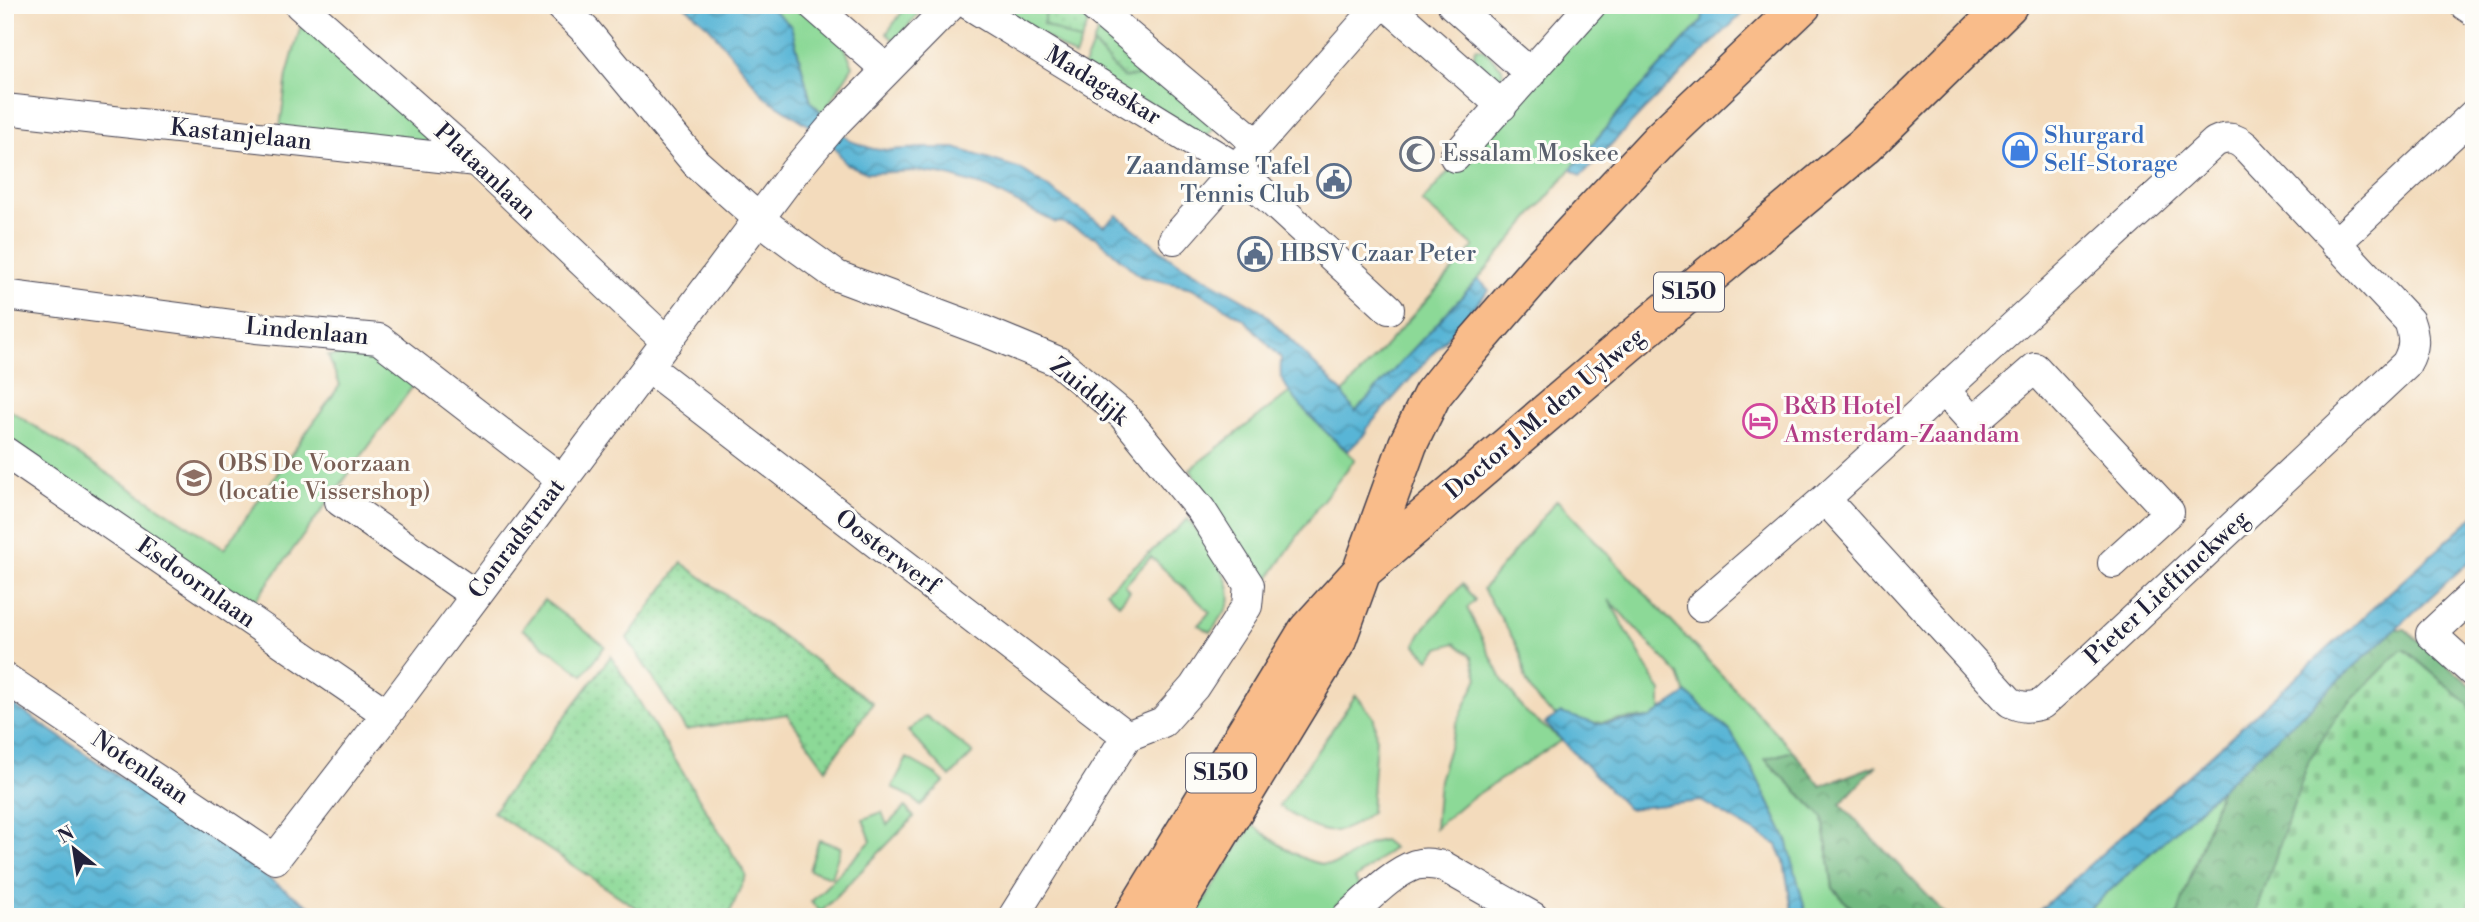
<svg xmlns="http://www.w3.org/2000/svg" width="2479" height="922" font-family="'Libre Bodoni',serif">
  <defs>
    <pattern id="forest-crowns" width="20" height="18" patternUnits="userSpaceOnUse" patternTransform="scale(1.75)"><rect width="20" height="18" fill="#71b980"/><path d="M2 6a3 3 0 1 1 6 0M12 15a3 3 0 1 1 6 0" fill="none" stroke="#5c966a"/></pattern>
    <pattern id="cemetery-stones" width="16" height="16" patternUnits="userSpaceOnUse" patternTransform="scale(1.75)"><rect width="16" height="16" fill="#8cd997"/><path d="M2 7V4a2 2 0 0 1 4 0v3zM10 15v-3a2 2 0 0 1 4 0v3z" fill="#78ba83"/></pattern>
    <pattern id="park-dots" width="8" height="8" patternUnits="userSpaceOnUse" patternTransform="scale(1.75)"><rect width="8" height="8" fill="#8cd997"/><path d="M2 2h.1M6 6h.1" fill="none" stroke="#78ba83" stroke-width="1.8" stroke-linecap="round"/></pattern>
    <pattern id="water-waves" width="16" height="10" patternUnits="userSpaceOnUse" patternTransform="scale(1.75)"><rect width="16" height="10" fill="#58b5d6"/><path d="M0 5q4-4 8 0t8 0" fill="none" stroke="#4893af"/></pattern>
  </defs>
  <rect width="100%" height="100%" fill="#fdfcf7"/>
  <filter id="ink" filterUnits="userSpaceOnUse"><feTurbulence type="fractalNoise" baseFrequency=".0143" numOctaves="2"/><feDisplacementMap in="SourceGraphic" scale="14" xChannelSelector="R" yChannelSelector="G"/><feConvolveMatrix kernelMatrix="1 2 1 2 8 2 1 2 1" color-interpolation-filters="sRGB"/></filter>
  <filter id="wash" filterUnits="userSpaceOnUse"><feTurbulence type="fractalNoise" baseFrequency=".00686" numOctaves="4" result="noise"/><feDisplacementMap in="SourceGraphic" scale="28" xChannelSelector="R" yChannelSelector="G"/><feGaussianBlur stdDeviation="1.57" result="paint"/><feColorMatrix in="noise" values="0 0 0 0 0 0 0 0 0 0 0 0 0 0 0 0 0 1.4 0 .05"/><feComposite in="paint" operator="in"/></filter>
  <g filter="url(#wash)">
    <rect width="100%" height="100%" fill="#f3dbbc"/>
    <!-- grass -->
    <path fill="#8cd997" stroke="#577e69" stroke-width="2" d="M 768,5 L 799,5 L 843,43 L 853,66 L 823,113 L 811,102 L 791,26 Z
      M 907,5 L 925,5 L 895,42 L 887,33 Z
      M 999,5 L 1048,5 L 1043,24 L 1081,42 L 1075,57 Z
      M 1594,5 L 1705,5 L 1706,7 L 1702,21 L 1633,96 L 1478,279 L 1355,413 L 1343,393 L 1474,247 L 1422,202 Z
      M 303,18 L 428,132 L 433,144 L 279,135 L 287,75 Z
      M 1093,44 L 1123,78 L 1158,73 L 1218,124 L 1206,137 L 1082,71 Z
      M 1475,48 L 1483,49 L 1502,68 L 1504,88 C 1490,78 1470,68 1475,48 Z
      M 362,354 L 375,355 L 416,382 L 247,612 L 5,445 L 5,407 L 224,549 L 340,385 L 328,356 Z
      M 1290,392 L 1331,437 L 1355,459 L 1319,505 L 1269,578 L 1263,579 L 1254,574 L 1190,469 Z
      M 1557,500 L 1793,751 L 1765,759 L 1823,817 L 1833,888 L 1859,917 L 1798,917 L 1788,843 L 1754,772 L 1730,731 L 1686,694 L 1679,675 L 1609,600 L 1661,692 L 1661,721 C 1634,713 1607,725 1580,723 C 1557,722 1535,703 1527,682 C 1523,674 1524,664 1521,656 C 1513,634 1495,610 1483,589 Z
      M 1188,519 C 1202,540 1235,577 1229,603 C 1226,613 1217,623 1211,632 L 1198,625 L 1210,612 L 1151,557 L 1125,585 L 1130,591 L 1119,604 L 1106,591 Z
      M 1462,584 L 1475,600 L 1467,608 L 1503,681 L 1526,713 L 1562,740 L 1467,801 L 1435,828 L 1439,780 L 1456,725 L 1478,678 L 1472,657 L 1455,643 L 1439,648 L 1429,659 L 1415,644 L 1425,627 Z
      M 544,600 L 605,646 L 583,675 L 522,629 Z
      M 1356,695 L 1374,718 L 1376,738 L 1371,812 C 1333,845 1316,831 1279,806 Z
      M 926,716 L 973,753 L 950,777 L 908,731 Z
      M 907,758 L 934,773 L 944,782 L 920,806 L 913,798 L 892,787 Z
      M 2221,788 L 2177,917 L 2081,917 Z
      M 905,807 L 914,817 L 821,912 L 811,902 L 871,841 L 863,819 L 882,812 L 887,825 Z
      M 1252,825 C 1274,840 1307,869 1335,864 C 1348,861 1363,843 1383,840 L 1393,848 L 1355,879 L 1359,886 L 1323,917 L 1194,917 Z
      M 819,840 L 841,847 L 831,877 L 809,870 Z"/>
    <!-- forest -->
    <path fill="url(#forest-crowns)" stroke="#4a6e5e" stroke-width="2" d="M 2394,629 L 2405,629 L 2474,688 L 2474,709 L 2406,650 L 2401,650 L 2309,760 L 2255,917 L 2177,917 L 2221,788 Z
      M 1793,751 L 1821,786 L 1877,765 L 1840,804 L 1948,917 L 1859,917 L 1833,888 L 1823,817 L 1765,759 Z"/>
    <!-- cemetery -->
    <path fill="url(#cemetery-stones)" stroke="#577e69" stroke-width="2" d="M 2401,650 L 2405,650 L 2474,709 L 2474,917 L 2255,917 L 2309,760 L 2340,712 Z"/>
    <!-- park -->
    <path fill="url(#park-dots)" stroke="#577e69" stroke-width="2" d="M 1048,5 L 1080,5 L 1091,15 L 1081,42 L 1043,24 Z
      M 1100,25 L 1158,73 L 1123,78 L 1093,44 Z
      M 682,563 L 873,703 L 826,769 L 787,714 L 686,730 L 627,638 Z
      M 611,656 L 746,875 L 728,917 L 650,917 L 493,812 Z"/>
    <!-- water -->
    <path fill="url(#water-waves)" stroke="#3d6c88" stroke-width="2" d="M 684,5 L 768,5 L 791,26 L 811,102 L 850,141 L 873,149 L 890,150 L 922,148 L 955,148 L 1021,169 L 1104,226 L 1117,215 L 1172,259 L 1261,310 L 1343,393 L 1355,412 L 1478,279 L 1489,290 L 1366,429 L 1367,432 L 1348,451 C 1330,437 1287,397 1281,375 C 1280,370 1281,363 1281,358 L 1245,320 L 1192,288 L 1140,276 L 1097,238 L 1061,222 L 1056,223 L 988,188 L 945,175 L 917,171 L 868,173 L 846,164 L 835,148 L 813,128 L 765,97 L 709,27 Z
      M 1705,5 L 1751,5 L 1645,109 L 1581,176 L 1571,169 L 1633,96 L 1702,21 Z
      M 2474,516 L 2474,557 L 2081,917 L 2032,917 Z
      M 1687,693 L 1730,731 L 1754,772 L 1788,843 L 1807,917 L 1793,917 L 1784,861 L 1777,845 L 1701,801 L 1628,809 L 1545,723 L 1561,713 L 1597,724 L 1650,718 Z
      M 5,699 L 325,917 L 5,917 Z"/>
  </g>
  <g filter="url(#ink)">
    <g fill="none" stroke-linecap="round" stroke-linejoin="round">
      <!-- minor casing -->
      <g stroke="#413e4e" stroke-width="32">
        <path id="minor" d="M 300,5 L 476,161 L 667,342
          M 560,5 L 586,31 L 696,163 L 759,219 L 794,245 L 837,276 L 984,331 L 1059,362 L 1123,415 L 1201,510 L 1249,585 L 1247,606 L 1194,687 L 1163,722 L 1127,736 L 1013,917
          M 813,5 L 887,70
          M 970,5 L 1236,168 L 1389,309
          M 1092,5 L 1257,144
          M 1387,5 L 1502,106
          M 1453,5 L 1531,74
          M 2465,5 L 2474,11
          M 5,109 L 476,161
          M 1455,157 L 1591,5
          M 1174,239 L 1380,5
          M 2335,244 L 2474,114
          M 5,295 L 256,328 L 379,339 L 562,480
          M 648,367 L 1127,736
          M 1944,390 L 1973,422 L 2035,368 L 2169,512 L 2113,563
          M 5,452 L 387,714
          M 340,501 L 475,595
          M 2474,594 L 2431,634 L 2474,673
          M 1701,606 L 1825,499 L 2215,142 C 2228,136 2236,138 2246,147 L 2409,321 C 2415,338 2415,348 2406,364 L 2096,655 L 2042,704 C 2029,708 2022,708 2010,702 L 1825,499
          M 5,678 L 275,859 L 387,714 L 794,172 L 836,122 L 951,5
          M 1347,917 C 1367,900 1390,874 1415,865 C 1425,862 1434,864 1443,866 L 1533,917"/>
      </g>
      <!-- major casing -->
      <g stroke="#413e4e" stroke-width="41">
        <path id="major" d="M 1133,917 L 1308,630 L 1362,571 L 1627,344 L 1864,146 L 2008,5
          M 1169,917 L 1336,642 L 1408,444 L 1432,395 L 1461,359 L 1541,267 L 1661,139 L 1802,5"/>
      </g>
      <!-- minor -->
      <use href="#minor" stroke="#fff" stroke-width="30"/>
      <!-- major -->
      <use href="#major" stroke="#f9bc8a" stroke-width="38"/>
    </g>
  </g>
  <!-- icons -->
  <defs>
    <g id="shop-ring" transform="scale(1.75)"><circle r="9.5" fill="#fdfcf7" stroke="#3f7fe0" stroke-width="1.5"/><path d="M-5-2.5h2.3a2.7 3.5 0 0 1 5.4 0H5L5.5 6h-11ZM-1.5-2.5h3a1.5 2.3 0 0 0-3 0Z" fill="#3f7fe0"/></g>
    <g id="mosque-ring" transform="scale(1.75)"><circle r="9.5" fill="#fdfcf7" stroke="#6b7280" stroke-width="1.5"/><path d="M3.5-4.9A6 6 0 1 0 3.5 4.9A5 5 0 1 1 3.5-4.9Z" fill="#6b7280"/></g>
    <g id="civic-ring" transform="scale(1.75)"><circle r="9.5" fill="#fdfcf7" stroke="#5c6f8a" stroke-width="1.5"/><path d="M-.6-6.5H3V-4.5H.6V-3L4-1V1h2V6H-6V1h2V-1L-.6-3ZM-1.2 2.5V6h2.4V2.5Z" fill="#5c6f8a"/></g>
    <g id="hotel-ring" transform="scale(1.75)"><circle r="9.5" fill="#fdfcf7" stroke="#d1479c" stroke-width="1.5"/><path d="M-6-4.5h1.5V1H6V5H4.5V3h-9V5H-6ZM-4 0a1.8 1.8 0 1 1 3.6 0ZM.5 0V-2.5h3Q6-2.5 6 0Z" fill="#d1479c"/></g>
    <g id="school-ring" transform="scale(1.75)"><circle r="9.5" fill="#fdfcf7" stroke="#8d6e63" stroke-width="1.5"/><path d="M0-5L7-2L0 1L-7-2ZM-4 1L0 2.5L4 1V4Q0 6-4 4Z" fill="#8d6e63"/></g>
  </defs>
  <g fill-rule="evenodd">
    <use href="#shop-ring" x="2020" y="150"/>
    <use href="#mosque-ring" x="1417" y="154"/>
    <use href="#civic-ring" x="1334" y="181"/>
    <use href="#civic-ring" x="1255" y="254"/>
    <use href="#hotel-ring" x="1760" y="421"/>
    <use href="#school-ring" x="194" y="478"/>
  </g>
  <g text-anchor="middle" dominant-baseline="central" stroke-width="6" stroke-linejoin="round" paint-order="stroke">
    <!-- shield labels -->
    <g fill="#fdfcf7" stroke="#646373" stroke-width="2">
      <rect x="1654" y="272.5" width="70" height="39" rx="5"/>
      <rect x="1186" y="753.5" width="70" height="39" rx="5"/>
    </g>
    <g font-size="23" font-weight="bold" fill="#22223b">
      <text x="1689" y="292">S150</text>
      <text x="1221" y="773">S150</text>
    </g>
    <!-- street labels -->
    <g font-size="24" fill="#22223b" stroke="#fdfcf7">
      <text transform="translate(1103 86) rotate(31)">Madagaskar</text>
      <text transform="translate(241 135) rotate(6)">Kastanjelaan</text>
      <text transform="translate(485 172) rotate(43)">Plataanlaan</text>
      <text transform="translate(307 332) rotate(5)">Lindenlaan</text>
      <text transform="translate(1089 392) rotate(39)">Zuiddijk</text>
      <text transform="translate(1545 414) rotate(-40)">Doctor J.M. den Uylweg</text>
      <text transform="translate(517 539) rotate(-53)">Conradstraat</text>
      <text transform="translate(887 552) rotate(37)">Oosterwerf</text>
      <text transform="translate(196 583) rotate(35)">Esdoornlaan</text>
      <text transform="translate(2167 588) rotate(-43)">Pieter Lieftinckweg</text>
      <text transform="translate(140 768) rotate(34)">Notenlaan</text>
    </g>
    <!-- shop labels -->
    <g font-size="24" fill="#366cbe" stroke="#fdfcf7" text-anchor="start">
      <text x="2044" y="136">Shurgard<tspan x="2044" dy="28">Self-Storage</tspan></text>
    </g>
    <!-- worship labels -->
    <g font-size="24" fill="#5b616d" stroke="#fdfcf7" text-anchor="start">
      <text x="1442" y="154">Essalam Moskee</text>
    </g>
    <!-- service labels -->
    <g font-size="24" fill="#4e5e75" stroke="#fdfcf7" text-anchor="end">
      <text x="1310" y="167">Zaandamse Tafel<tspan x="1310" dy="28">Tennis Club</tspan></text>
      <text x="1280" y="254" text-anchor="start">HBSV Czaar Peter</text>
    </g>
    <!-- hotel labels -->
    <g font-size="24" fill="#b23c85" stroke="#fdfcf7" text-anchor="start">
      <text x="1784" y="407">B&amp;B Hotel<tspan x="1784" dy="28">Amsterdam-Zaandam</tspan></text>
    </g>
    <!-- education labels -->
    <g font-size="24" fill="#785e54" stroke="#fdfcf7" text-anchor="start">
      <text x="218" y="464">OBS De Voorzaan<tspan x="218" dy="28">(locatie Vissershop)</tspan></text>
    </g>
  </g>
  <!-- margin -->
  <rect width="2479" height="922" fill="none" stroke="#fdfcf7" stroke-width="28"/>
  <!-- north arrow -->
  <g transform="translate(74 849) rotate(330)" stroke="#fdfcf7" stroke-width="5" paint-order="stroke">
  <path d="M0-5L12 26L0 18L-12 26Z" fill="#22223b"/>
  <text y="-10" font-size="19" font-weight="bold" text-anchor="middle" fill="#22223b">N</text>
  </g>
</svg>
